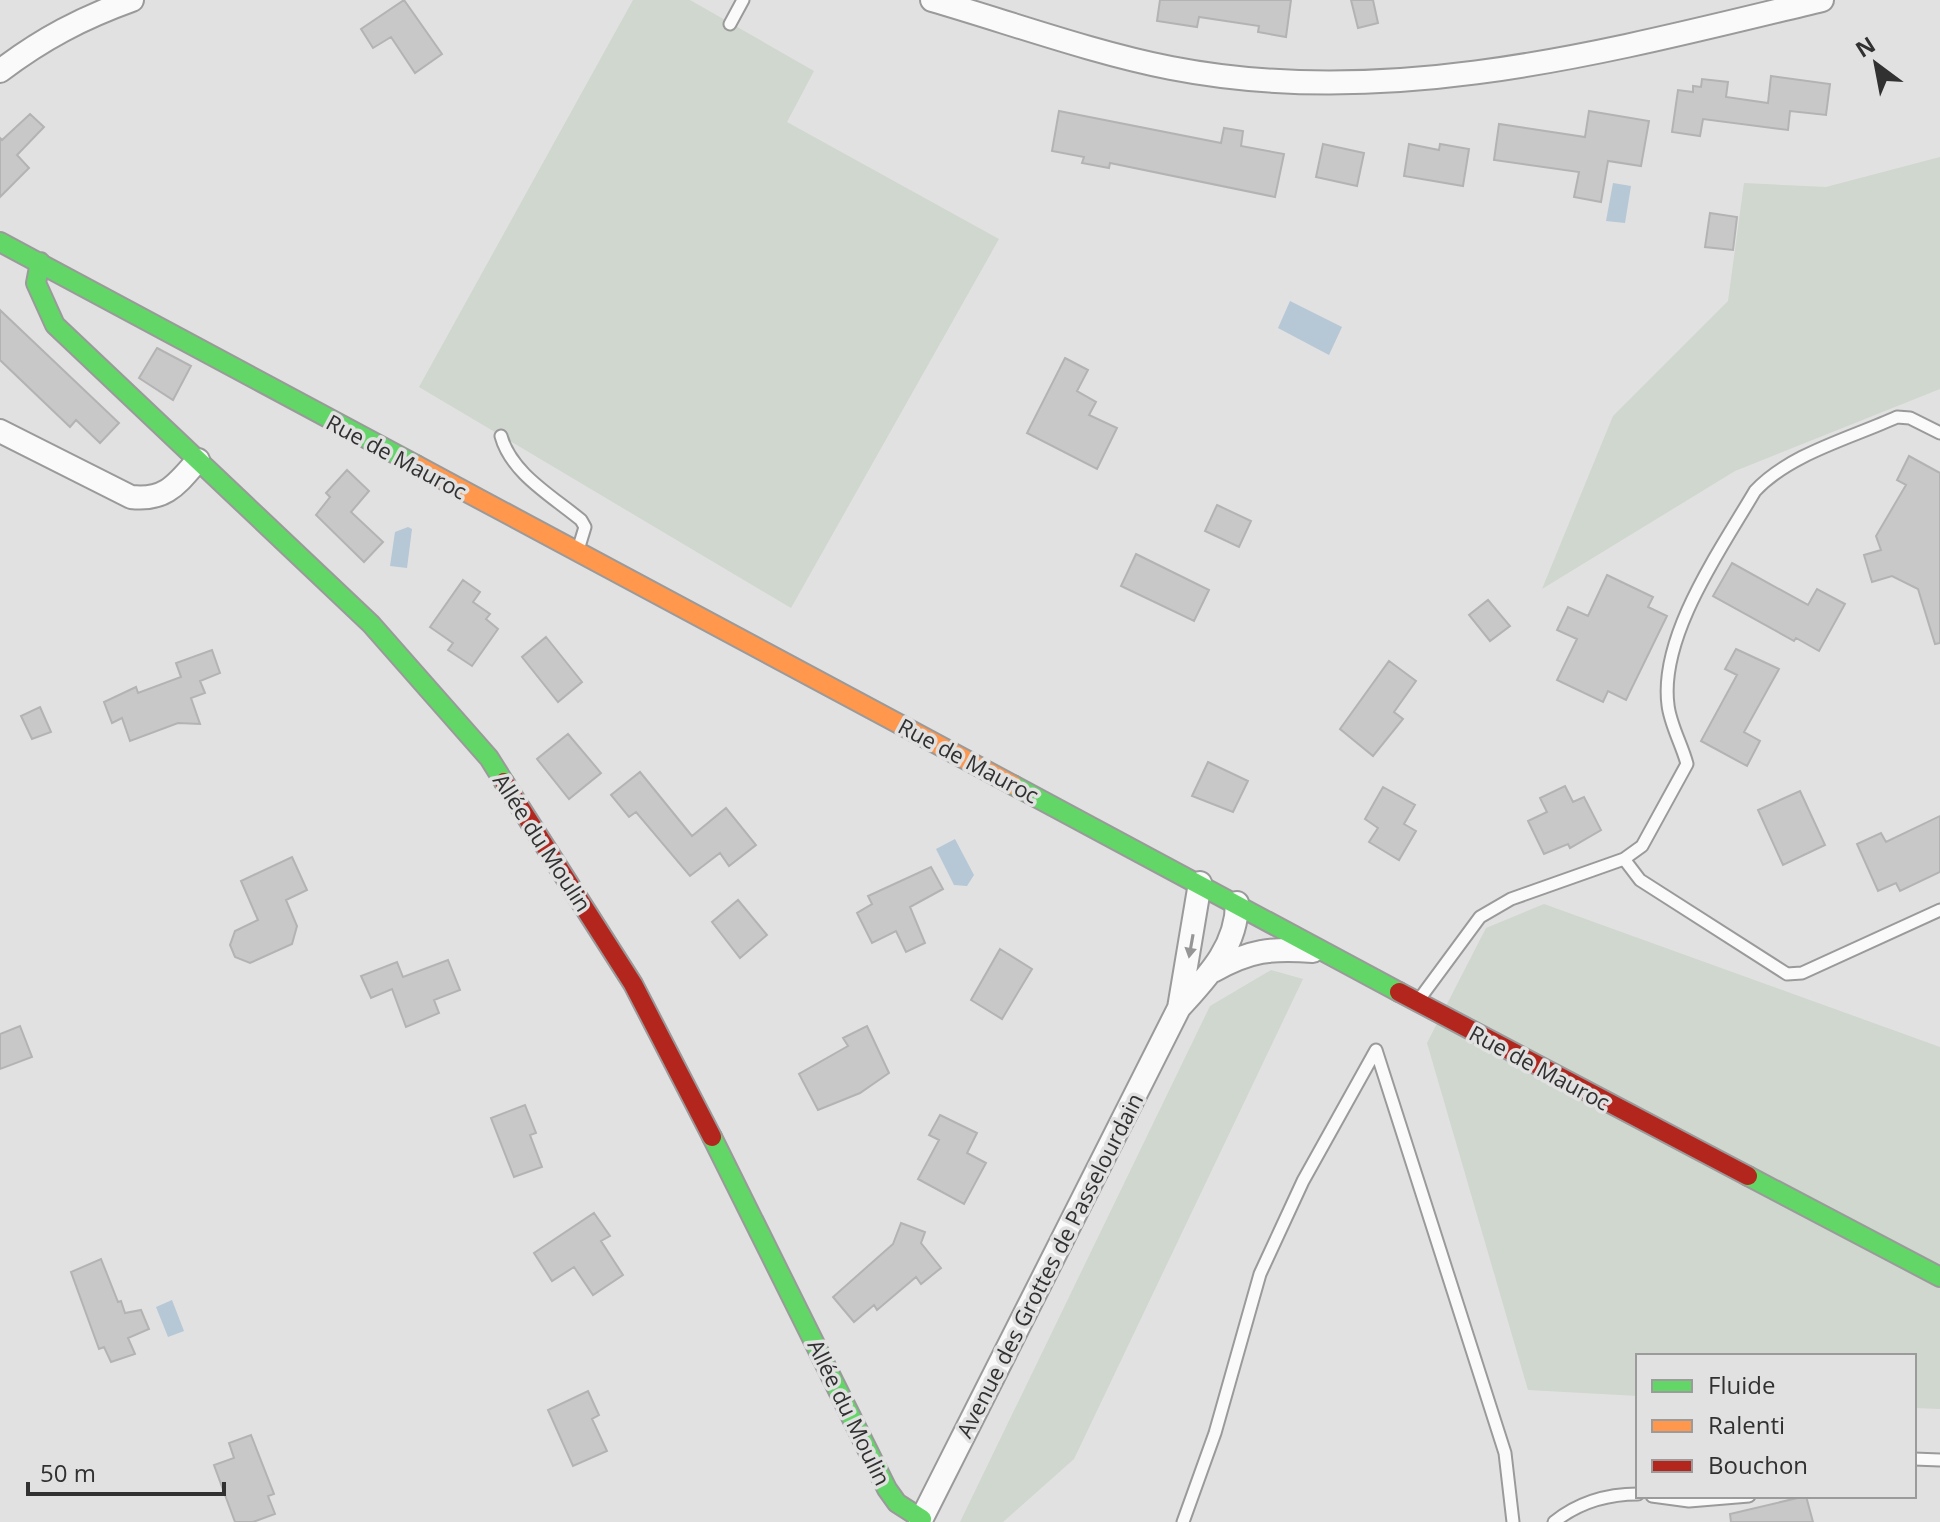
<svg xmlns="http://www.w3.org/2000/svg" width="1940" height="1522" font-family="'Open Sans',sans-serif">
  <rect width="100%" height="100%" fill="#e1e1e2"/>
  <!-- green -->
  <path fill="#cfd7ce" d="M 633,0 L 690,0 L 814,71 L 787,122 L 999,239 L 791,608 L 419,387 Z
    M 1940,157 L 1940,389 L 1735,471 L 1542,589 L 1613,416 L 1728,301 L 1744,183 L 1826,187 Z
    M 1544,904 L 1940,1047 L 1940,1409 L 1914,1408 L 1914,1356 L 1638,1356 L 1638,1396 L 1528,1390 L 1427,1043 L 1486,928 Z
    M 1271,970 L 1303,979 L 1074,1459 L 1003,1522 L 960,1522 L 1210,1006 Z"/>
  <!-- water -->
  <path fill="#b6c7d5" d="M 1613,183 L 1631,186 L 1625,223 L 1606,221 Z
    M 1290,301 L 1342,327 L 1329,355 L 1278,328 Z
    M 408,527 L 412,529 L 407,568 L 390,566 L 395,532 Z
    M 955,839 L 974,875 L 967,886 L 954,885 L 936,849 Z
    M 172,1300 L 184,1331 L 168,1337 L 156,1307 Z"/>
  <!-- building -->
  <path fill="#c8c8c8" stroke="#b3b3b4" stroke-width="2" d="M 404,0 L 442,54 L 415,73 L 391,37 L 373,48 L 361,29 Z
    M 1160,0 L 1291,0 L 1286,37 L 1258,32 L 1259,26 L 1199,17 L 1197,27 L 1157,21 Z
    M 1351,0 L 1373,0 L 1378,23 L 1358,28 Z
    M 1771,76 L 1830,84 L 1826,115 L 1790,111 L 1788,130 L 1703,119 L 1700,136 L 1672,132 L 1678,90 L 1693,92 L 1693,86 L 1701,87 L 1702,79 L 1728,82 L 1726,97 L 1768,103 Z
    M 1059,111 L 1221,143 L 1224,128 L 1243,131 L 1241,146 L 1284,154 L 1275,197 L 1110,163 L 1109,168 L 1082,163 L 1084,157 L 1052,151 Z
    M 1589,111 L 1649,121 L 1641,166 L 1608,161 L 1601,202 L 1574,197 L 1579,172 L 1494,160 L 1499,124 L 1585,137 Z
    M 30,114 L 44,127 L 17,155 L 29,168 L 0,197 L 0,138 L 2,140 Z
    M 1323,144 L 1364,153 L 1357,186 L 1316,177 Z
    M 1409,144 L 1439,150 L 1440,144 L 1469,149 L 1463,186 L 1404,176 Z
    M 1710,213 L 1737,217 L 1733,250 L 1705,247 Z
    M 0,310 L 119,423 L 100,443 L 76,420 L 70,427 L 0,360 Z
    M 157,348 L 191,366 L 173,400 L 139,378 Z
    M 1065,358 L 1088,370 L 1077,391 L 1096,402 L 1089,415 L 1117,428 L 1097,469 L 1027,433 Z
    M 1909,456 L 1940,473 L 1940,643 L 1935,644 L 1918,589 L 1892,576 L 1872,582 L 1864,555 L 1881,550 L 1876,536 L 1906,485 L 1897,480 Z
    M 347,470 L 369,491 L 351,512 L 383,542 L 364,562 L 316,515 L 330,497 L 326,493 Z
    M 1217,505 L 1251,521 L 1239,547 L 1205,531 Z
    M 1136,554 L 1209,590 L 1194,621 L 1121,586 Z
    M 1732,563 L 1808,605 L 1817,589 L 1845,604 L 1819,651 L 1796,638 L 1794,641 L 1713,596 Z
    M 1607,575 L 1653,597 L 1648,607 L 1667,616 L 1626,700 L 1608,691 L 1603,702 L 1557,680 L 1577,639 L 1557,630 L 1568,607 L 1588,616 Z
    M 463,580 L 480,592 L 473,602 L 490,614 L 486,619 L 498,629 L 472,666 L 448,650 L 453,643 L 430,627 Z
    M 1488,600 L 1510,626 L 1490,641 L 1469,615 Z
    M 546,637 L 582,682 L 558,702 L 522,657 Z
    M 1736,649 L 1779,669 L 1744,732 L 1760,741 L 1747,766 L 1701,741 L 1737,675 L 1725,669 Z
    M 212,650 L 220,673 L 200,681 L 205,693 L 191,698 L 200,724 L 178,723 L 130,741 L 122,718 L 112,723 L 104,702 L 136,687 L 138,693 L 181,677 L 176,663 Z
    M 1389,661 L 1416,681 L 1394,712 L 1403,719 L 1373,756 L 1340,729 Z
    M 40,707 L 51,732 L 32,739 L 21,716 Z
    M 568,734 L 601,773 L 569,799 L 537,759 Z
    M 1208,762 L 1248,781 L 1233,812 L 1192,796 Z
    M 640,772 L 692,836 L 726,808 L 756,845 L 729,866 L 720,853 L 690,876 L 636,812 L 629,817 L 611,795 Z
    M 1565,786 L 1573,802 L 1584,797 L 1601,830 L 1570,848 L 1568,844 L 1544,854 L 1528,821 L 1547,812 L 1540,798 Z
    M 1383,787 L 1415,805 L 1404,824 L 1416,831 L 1399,860 L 1369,842 L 1378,828 L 1365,819 Z
    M 1800,791 L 1825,845 L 1783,865 L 1758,810 Z
    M 1940,816 L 1940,872 L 1900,891 L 1896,883 L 1878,891 L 1857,844 L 1881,833 L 1886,842 Z
    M 292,857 L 307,890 L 286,900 L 297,926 L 292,944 L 250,963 L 235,957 L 230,945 L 235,931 L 258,920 L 241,881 Z
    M 931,867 L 943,889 L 910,907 L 925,943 L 906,952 L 896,931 L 872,943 L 857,913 L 872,904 L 868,896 Z
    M 738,900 L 767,935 L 740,958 L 712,922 Z
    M 1000,949 L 1032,969 L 1002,1019 L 971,1000 Z
    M 448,960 L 460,990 L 434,1000 L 439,1013 L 406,1027 L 392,989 L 371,998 L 361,976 L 397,962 L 403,977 Z
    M 20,1026 L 32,1057 L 0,1069 L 0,1034 Z
    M 867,1026 L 889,1073 L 860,1093 L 818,1110 L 799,1074 L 848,1046 L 843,1038 Z
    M 525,1105 L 536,1133 L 530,1135 L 542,1167 L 514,1177 L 491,1118 Z
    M 940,1115 L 977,1133 L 967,1153 L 986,1163 L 964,1204 L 918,1179 L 939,1140 L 929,1135 Z
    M 594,1213 L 610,1236 L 601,1241 L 623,1275 L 593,1295 L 574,1267 L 552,1281 L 534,1253 Z
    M 901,1223 L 925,1232 L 921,1243 L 941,1268 L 921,1284 L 916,1277 L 877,1310 L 874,1305 L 854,1322 L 833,1297 L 893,1244 Z
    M 101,1259 L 118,1302 L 121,1301 L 125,1313 L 141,1310 L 149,1329 L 128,1338 L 135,1354 L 111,1362 L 104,1347 L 99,1349 L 71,1272 Z
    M 588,1391 L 599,1415 L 592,1419 L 607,1451 L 573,1466 L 548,1410 Z
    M 251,1435 L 274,1494 L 268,1496 L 275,1514 L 253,1522 L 235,1522 L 214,1465 L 234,1458 L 229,1443 Z
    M 1806,1496 L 1813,1522 L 1731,1522 L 1730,1514 Z"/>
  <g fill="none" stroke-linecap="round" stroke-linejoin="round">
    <!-- lane casing -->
    <g stroke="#9a9a9b" stroke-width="15">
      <path id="lane" d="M 730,24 L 743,0
        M 501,436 C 511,473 552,496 581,520 L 585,527 L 578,550
        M 1624,859 L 1640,880 L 1787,974 L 1802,973 L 1940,910
        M 1418,1001 L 1480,917 L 1511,899 L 1624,859 L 1642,846 L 1687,764 C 1682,745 1670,724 1668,705 C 1659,636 1721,549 1755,491 C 1789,454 1851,438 1897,417 L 1910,418 L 1940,433
        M 1914,1459 L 1940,1460
        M 1652,1496 L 1689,1501 L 1749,1496
        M 1183,1522 L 1215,1433 L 1260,1274 L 1303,1181 L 1376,1050 L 1505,1453 L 1513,1522
        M 1554,1522 C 1579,1502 1606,1494 1638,1494"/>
    </g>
    <!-- street casing -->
    <g stroke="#9a9a9b" stroke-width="26">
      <path id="street" d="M 932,0 C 1008,22 1094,53 1171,68 C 1391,111 1609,51 1822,0
        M 0,71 C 42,39 82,18 132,0
        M 0,431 L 131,497 C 166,501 177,484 198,460
        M 1213,971 C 1250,950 1271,948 1313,951
        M 1179,1008 L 1200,883
        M 920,1522 L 1179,1008 C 1207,977 1237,947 1237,903"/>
    </g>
    <!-- fast casing -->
    <g stroke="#9a9a9b" stroke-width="22">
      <path id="fast" d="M 0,242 L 416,465
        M 40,262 L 36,283 L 55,325 L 371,624 L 489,758 L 504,782
        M 1013,785 L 1399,992
        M 712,1137 L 887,1489 L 897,1503 L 922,1519
        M 1748,1176 L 1940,1277"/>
    </g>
    <!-- slow casing -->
    <g stroke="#9a9a9b" stroke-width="22">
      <path id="slow" d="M 416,465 L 1013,785"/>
    </g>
    <!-- jam casing -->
    <g stroke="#9a9a9b" stroke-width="22">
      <path id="jam" d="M 504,782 L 633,984 L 712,1137
        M 1399,992 L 1748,1176"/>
    </g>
    <!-- lane -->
    <use href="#lane" stroke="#fafafb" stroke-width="11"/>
    <!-- street -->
    <use href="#street" stroke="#fafafb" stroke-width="22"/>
    <!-- fast -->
    <use href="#fast" stroke="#63d668" stroke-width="18"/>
    <!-- slow -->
    <use href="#slow" stroke="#ff974d" stroke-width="18"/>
    <!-- jam -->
    <use href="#jam" stroke="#b3261e" stroke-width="18"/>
  </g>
  <!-- one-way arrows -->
  <defs><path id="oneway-solid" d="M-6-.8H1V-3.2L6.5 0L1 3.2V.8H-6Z" transform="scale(2)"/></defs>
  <use fill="#969696" href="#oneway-solid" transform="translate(1191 946) rotate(100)"/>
  <g text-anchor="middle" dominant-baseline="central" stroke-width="7" stroke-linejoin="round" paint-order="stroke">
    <!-- street labels -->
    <g font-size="22" fill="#313131" stroke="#e1e1e2">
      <text transform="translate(397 456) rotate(28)">Rue de Mauroc</text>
      <text transform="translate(969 760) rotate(28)">Rue de Mauroc</text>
      <text transform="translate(543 842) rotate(57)">Allée du Moulin</text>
      <text transform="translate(1540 1067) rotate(28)">Rue de Mauroc</text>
      <text transform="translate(1049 1265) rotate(-63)">Avenue des Grottes de Passelourdain</text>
      <text transform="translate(850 1412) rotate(64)">Allée du Moulin</text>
    </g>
  </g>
  <!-- legend -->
  <rect x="1636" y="1354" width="280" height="144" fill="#e1e1e2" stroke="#9b9b9b" stroke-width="2"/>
  <rect x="1652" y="1380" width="40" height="12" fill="#63d668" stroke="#9b9b9b" stroke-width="2"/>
  <text x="1708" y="1394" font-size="24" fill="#313131">Fluide</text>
  <rect x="1652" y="1420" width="40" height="12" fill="#ff974d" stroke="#9b9b9b" stroke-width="2"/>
  <text x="1708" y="1434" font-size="24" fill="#313131">Ralenti</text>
  <rect x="1652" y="1460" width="40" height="12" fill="#b3261e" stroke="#9b9b9b" stroke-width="2"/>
  <text x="1708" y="1474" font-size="24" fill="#313131">Bouchon</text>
  <!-- north arrow -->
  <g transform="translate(1876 64) rotate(328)" stroke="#e1e1e2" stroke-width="6" paint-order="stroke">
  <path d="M0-6L14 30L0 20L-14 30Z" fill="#313131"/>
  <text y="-12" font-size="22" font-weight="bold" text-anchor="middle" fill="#313131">N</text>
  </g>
  <!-- scale -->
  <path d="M28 1482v12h196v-12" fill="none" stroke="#313131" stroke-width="4"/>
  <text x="40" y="1482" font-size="24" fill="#313131" stroke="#e1e1e2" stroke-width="6" paint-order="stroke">50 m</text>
</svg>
